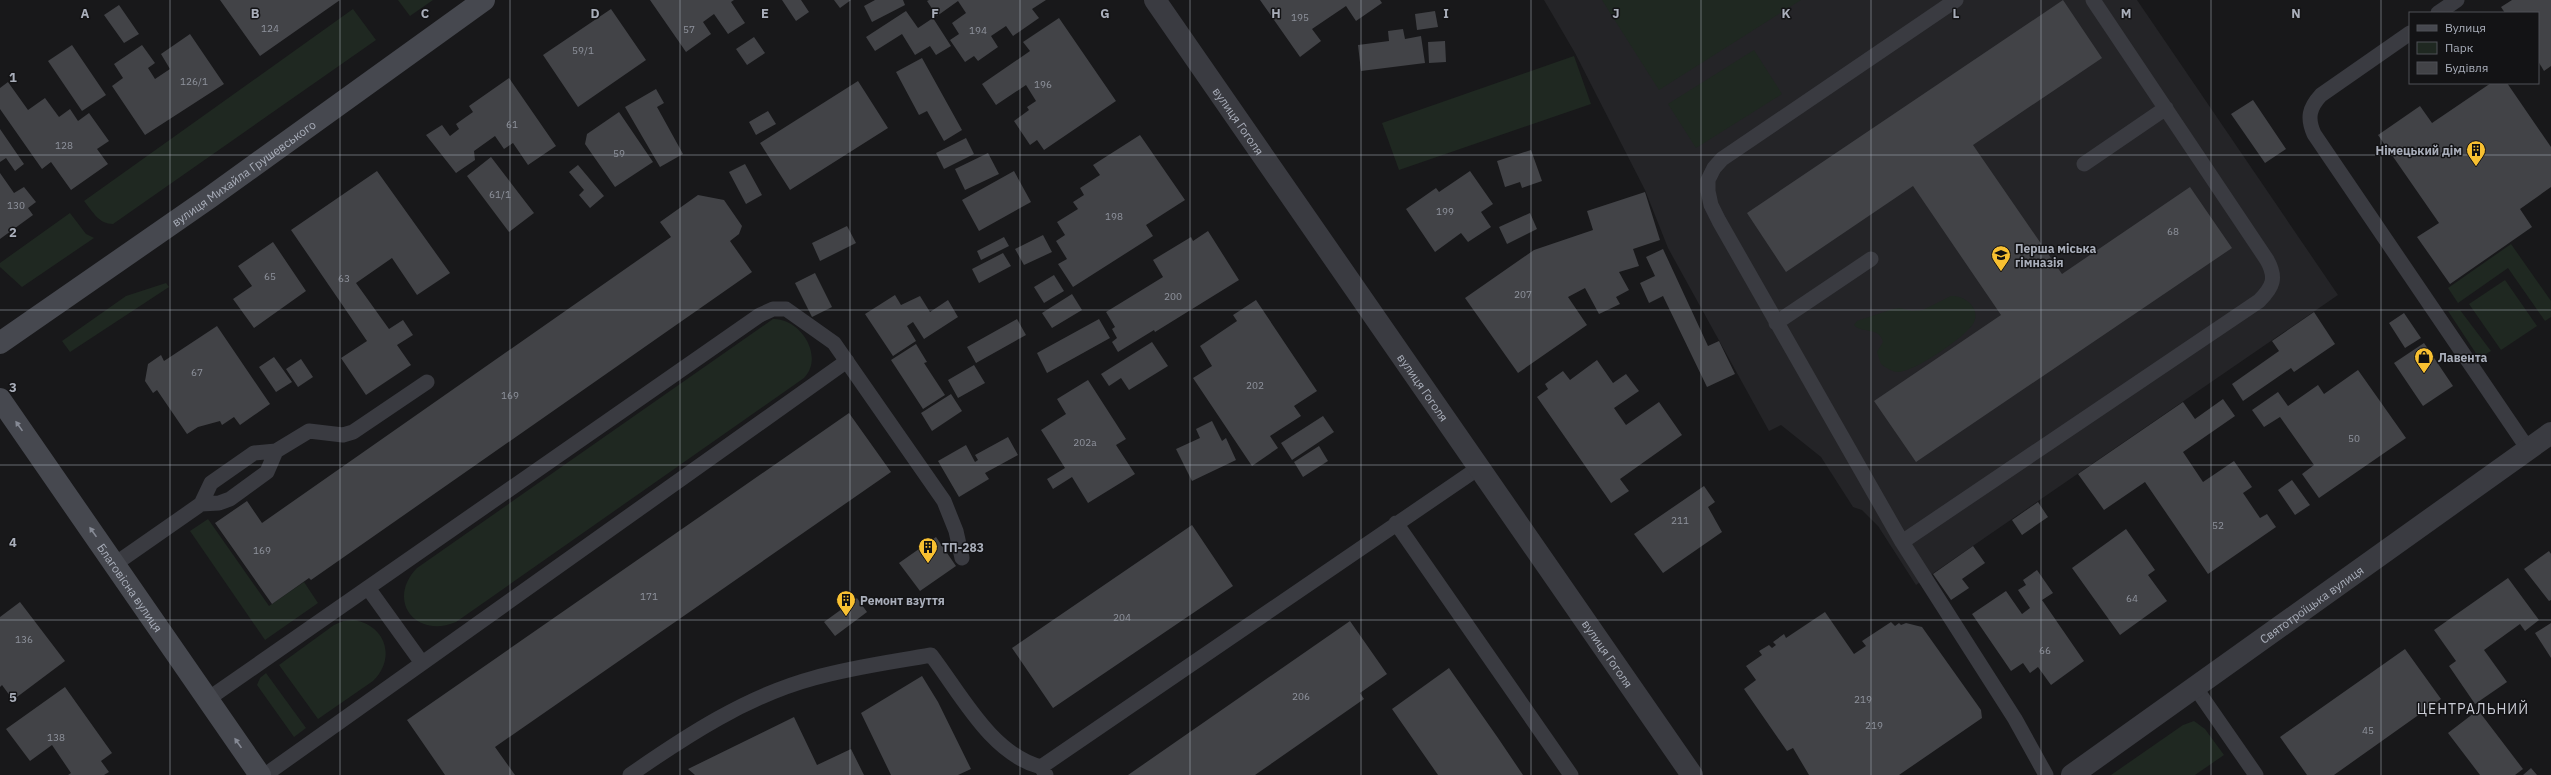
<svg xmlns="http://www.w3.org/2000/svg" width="2551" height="775" font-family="'IBM Plex Sans',sans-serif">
  <rect width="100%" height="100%" fill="#18181a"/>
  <!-- built -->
  <path fill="#242427" d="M 1544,0 L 2137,0 L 2338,295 L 1916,585 L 1878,526 L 1862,510 L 1853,507 L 1821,457 L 1781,425 L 1769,431 L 1668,248 L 1645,190 L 1575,53 Z"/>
  <!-- green -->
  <path fill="#1f2821" d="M 398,0 L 433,0 L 410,16 Z
    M 1602,0 L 1801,0 L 1659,90 Z
    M 353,9 L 376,40 L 113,224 C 99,224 93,212 84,201 Z
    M 1754,50 L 1782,94 L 1696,148 L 1668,104 Z
    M 1574,56 L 1591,104 L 1399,170 L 1382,123 Z
    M 70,213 L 86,234 L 94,238 L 22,287 L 0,267 L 0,263 Z
    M 2511,244 L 2551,301 L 2551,317 L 2545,321 L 2508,268 L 2458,303 L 2448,288 Z
    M 2505,280 L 2537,326 L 2501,350 L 2469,304 Z
    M 166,283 L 169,287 L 70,352 L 62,341 L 126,296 Z
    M 1951,296 C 1965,295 1982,309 1973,324 C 1964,338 1914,372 1898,372 C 1893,372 1886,368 1881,364 L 1877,352 L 1883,342 C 1879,326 1862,334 1854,325 L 1857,321 L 1893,309 L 1900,308 L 1912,311 L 1923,310 Z
    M 2460,310 L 2491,351 L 2479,358 L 2448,311 Z
    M 773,319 C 800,318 825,356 804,378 L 456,622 C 415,639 386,600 417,568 Z
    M 208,519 L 269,606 L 304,582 L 318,603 L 265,640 L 190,531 Z
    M 353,620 C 385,624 397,658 373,681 L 318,719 L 279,665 L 334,625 L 343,621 Z
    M 266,673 L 306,728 L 294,737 L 257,685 L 260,678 Z
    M 2194,721 L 2205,729 L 2224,755 L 2195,775 L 2111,775 L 2183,725 Z"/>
  <!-- building -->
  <path fill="#424347" d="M 220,0 L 340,0 L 260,56 Z
    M 650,0 L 734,0 L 731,2 L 745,23 L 728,34 L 714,14 L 703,22 L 711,34 L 686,52 Z
    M 782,0 L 801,0 L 809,12 L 796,21 Z
    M 834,0 L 851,0 L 840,8 Z
    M 875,0 L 903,0 L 905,5 L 872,22 L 864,6 Z
    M 929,0 L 1046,0 L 1032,9 L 1039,18 L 1013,36 L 1006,26 L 991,36 L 998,47 L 978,61 L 974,56 L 965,62 L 950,40 L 959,34 L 952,23 L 966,13 L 958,1 L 937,16 L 927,1 Z
    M 1260,0 L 1380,0 L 1382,3 L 1356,21 L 1346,6 L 1312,29 L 1321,41 L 1300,57 Z
    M 2063,0 L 2102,58 L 1973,145 L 2062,274 L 2190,187 L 2232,248 L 1916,462 L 1874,401 L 2001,315 L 1913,186 L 1786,272 L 1747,213 Z
    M 2512,0 L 2551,0 L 2551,66 L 2544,71 L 2538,61 L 2538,13 L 2505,13 L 2501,7 Z
    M 119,5 L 139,34 L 124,43 L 104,15 Z
    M 611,9 L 646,60 L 578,107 L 543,55 Z
    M 906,11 L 918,28 L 933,18 L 951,46 L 936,55 L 930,46 L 915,55 L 902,34 L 875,51 L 866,37 Z
    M 1435,11 L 1438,27 L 1417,30 L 1415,14 Z
    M 1059,18 L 1116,101 L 1044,150 L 1037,140 L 1030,145 L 1014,121 L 1029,110 L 1027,107 L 1036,101 L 1026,85 L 996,105 L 982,84 L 1030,51 L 1023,42 Z
    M 1403,29 L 1405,39 L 1421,36 L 1425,63 L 1361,71 L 1358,45 L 1389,41 L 1388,31 Z
    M 190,34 L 224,84 L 145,135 L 112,86 L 123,78 L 114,64 L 142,45 L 155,63 L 148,68 L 155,79 L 170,69 L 161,54 Z
    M 754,37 L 765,53 L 747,65 L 736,49 Z
    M 1445,41 L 1446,62 L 1429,63 L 1428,42 Z
    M 72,45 L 106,95 L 82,111 L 48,61 Z
    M 922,58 L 962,130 L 944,141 L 927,111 L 919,115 L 896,72 Z
    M 509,78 L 556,146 L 528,165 L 513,143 L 504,149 L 495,136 L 474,151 L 475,160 L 456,173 L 426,135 L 442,125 L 450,136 L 459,129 L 456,124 L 473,112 L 469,106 Z
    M 858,81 L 888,128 L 790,190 L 760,143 Z
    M 8,82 L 28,110 L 45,98 L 59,117 L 70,109 L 78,121 L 89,113 L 109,141 L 97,149 L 108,164 L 71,190 L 51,162 L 42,169 L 0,109 L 0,88 Z
    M 2491,83 L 2507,83 L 2551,147 L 2551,187 L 2520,209 L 2532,227 L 2450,284 L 2417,237 L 2439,223 L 2378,135 L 2420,106 L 2432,123 Z
    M 656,89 L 664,103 L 657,107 L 683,154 L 660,167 L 625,107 Z
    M 2253,100 L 2286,149 L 2265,163 L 2231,114 Z
    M 768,111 L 776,124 L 756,135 L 749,122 Z
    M 619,112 L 653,162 L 615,187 L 585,144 L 587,134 Z
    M 0,129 L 24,164 L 15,171 L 6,158 L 0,162 Z
    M 1140,135 L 1185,200 L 1146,225 L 1153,236 L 1073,287 L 1058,264 L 1067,259 L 1056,241 L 1065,235 L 1057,222 L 1078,209 L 1073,202 L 1084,195 L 1080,188 L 1100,175 L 1093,165 Z
    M 966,138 L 974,154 L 944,169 L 936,153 Z
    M 1531,150 L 1542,181 L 1522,188 L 1520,182 L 1505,187 L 1497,161 Z
    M 988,153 L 999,174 L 965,190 L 955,169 Z
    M 491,157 L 534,213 L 509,232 L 467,176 Z
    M 745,164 L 762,195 L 746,204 L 729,172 Z
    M 578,165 L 604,196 L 590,208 L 579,195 L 584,190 L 569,172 Z
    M 377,171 L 450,273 L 417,295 L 392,258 L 356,283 L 389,329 L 403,320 L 413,335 L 397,345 L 411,365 L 366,395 L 341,358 L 367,341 L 291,230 Z
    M 1014,171 L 1031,202 L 979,231 L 962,200 Z
    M 1470,171 L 1493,204 L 1481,212 L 1491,227 L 1468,242 L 1461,233 L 1435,252 L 1406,209 L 1436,188 L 1439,192 Z
    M 0,173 L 14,193 L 24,187 L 36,202 L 28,208 L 33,215 L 0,239 Z
    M 1645,192 L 1660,240 L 1633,249 L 1639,266 L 1619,272 L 1629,290 L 1616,297 L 1620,304 L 1599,314 L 1585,288 L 1568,297 L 1587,325 L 1518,373 L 1465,298 L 1534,250 L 1593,230 L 1587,211 Z
    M 698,195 L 724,200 L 742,226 L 739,234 L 730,241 L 752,272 L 311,580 L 309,578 L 272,604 L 215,523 L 247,501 L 262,523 L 671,237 L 660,222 Z
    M 1530,213 L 1537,229 L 1507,244 L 1499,227 Z
    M 847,226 L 856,243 L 820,261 L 812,243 Z
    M 1208,231 L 1239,280 L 1155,332 L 1154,330 L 1118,352 L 1112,342 L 1117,338 L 1112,329 L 1115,327 L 1106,312 L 1163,277 L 1153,260 L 1191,237 L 1193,241 Z
    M 1043,235 L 1052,252 L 1024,265 L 1015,249 Z
    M 1004,237 L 1009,246 L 981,260 L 977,251 Z
    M 273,242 L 306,291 L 254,328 L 233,299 L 252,286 L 238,266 Z
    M 1663,249 L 1708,346 L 1719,341 L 1735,374 L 1707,387 L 1663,296 L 1649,303 L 1640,283 L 1655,276 L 1646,257 Z
    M 1003,253 L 1011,266 L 979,283 L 972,269 Z
    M 815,273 L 832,307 L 812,317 L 795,283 Z
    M 1054,275 L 1064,291 L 1044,303 L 1034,287 Z
    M 1072,294 L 1082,310 L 1052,328 L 1042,313 Z
    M 895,295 L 901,305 L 920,296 L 930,312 L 948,300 L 958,317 L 924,339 L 913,322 L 907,326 L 916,341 L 893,356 L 865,314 Z
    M 1256,300 L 1317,391 L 1294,406 L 1301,416 L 1270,436 L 1278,448 L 1252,466 L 1193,378 L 1212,366 L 1200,346 L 1237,321 L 1233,315 Z
    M 2314,312 L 2335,344 L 2294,372 L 2291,368 L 2243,401 L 2232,384 L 2279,351 L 2272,341 Z
    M 2404,313 L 2421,338 L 2405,348 L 2389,323 Z
    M 1017,319 L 1026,335 L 976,363 L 967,347 Z
    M 1099,319 L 1110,338 L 1047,373 L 1037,353 Z
    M 217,326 L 270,404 L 240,425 L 234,417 L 222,425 L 220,421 L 198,427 L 187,434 L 157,390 L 153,393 L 145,381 L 148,364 L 161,355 L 164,361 Z
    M 1152,342 L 1168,366 L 1129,390 L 1121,378 L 1109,386 L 1101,374 Z
    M 2424,343 L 2453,386 L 2423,406 L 2394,363 Z
    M 916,344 L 927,362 L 924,363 L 945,395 L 923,409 L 891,360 Z
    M 274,357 L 292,382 L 276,392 L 259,367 Z
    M 301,359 L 313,377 L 298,387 L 286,369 Z
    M 1597,360 L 1613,383 L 1626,374 L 1639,391 L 1614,408 L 1626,425 L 1659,402 L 1682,435 L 1620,479 L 1629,491 L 1611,503 L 1537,397 L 1548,389 L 1545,384 L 1563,371 L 1570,380 Z
    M 974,365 L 985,383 L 958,398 L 948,380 Z
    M 2358,370 L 2406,438 L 2319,498 L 2302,474 L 2314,465 L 2280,417 L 2264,427 L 2252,410 L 2278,392 L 2288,406 L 2318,385 L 2324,394 Z
    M 1088,380 L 1126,439 L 1116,445 L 1135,474 L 1088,503 L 1072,477 L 1053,489 L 1047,479 L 1065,468 L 1041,430 L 1066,414 L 1057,399 Z
    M 951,394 L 962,411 L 932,431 L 921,413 Z
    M 2223,399 L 2235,416 L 2183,452 L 2203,482 L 2234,461 L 2252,487 L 2243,493 L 2260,518 L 2267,514 L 2276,527 L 2208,574 L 2145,482 L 2104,510 L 2078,474 L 2183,402 L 2195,419 Z
    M 849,413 L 891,472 L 495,747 L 515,775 L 445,775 L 407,720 Z
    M 1323,416 L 1334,432 L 1292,460 L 1281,443 Z
    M 1212,421 L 1222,441 L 1226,438 L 1236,460 L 1192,481 L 1176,449 L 1200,438 L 1196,429 Z
    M 1008,437 L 1018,455 L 985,473 L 989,479 L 959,497 L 938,461 L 966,445 L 975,462 L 978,460 L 975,455 Z
    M 1319,446 L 1328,461 L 1303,477 L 1294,462 Z
    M 2292,480 L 2310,505 L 2295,515 L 2278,490 Z
    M 1704,486 L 1715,502 L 1708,507 L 1722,532 L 1663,573 L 1634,534 Z
    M 2038,502 L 2048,517 L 2022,535 L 2012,520 Z
    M 1192,525 L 1233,586 L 1053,708 L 1012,648 Z
    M 2126,529 L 2155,570 L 2148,575 L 2167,601 L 2120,635 L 2072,568 Z
    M 936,537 L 956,566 L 920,591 L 899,563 Z
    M 1973,546 L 1985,563 L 1962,579 L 1969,588 L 1951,600 L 1933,574 Z
    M 2549,551 L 2551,554 L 2551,600 L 2549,601 L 2524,569 Z
    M 2037,570 L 2053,593 L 2042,600 L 2084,661 L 2051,685 L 2038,667 L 2030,673 L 2023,663 L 2011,671 L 1972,614 L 2006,591 L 2022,614 L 2030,608 L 2018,590 L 2026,585 L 2023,580 Z
    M 2508,578 L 2539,620 L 2525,631 L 2520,624 L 2484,650 L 2507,682 L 2475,704 L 2449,666 L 2456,661 L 2434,630 Z
    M 857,598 L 867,612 L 835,636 L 824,622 Z
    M 20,602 L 65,661 L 13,700 L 2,685 L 0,687 L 0,617 Z
    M 1825,612 L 1854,654 L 1866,646 L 1862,641 L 1891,622 L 1895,626 L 1899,623 L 1901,625 L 1906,623 L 1922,627 L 1981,710 L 1982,718 L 1899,775 L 1809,775 L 1793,748 L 1787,751 L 1744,689 L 1756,680 L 1746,666 L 1762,655 L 1759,651 L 1769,645 L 1772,648 L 1776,645 L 1773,642 L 1784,634 L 1786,638 Z
    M 1350,621 L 1387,674 L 1360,693 L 1364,699 L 1255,775 L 1128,775 Z
    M 2551,623 L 2551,658 L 2535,633 Z
    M 2405,649 L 2441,699 L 2334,775 L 2307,775 L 2280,737 Z
    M 1449,668 L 1498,738 L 1523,775 L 1438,775 L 1392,709 Z
    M 922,676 L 938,702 L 971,769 L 958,775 L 891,775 L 861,713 Z
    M 65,687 L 112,753 L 101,761 L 109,772 L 104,775 L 68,775 L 71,773 L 52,745 L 30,761 L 6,729 Z
    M 2478,710 L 2523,769 L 2515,775 L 2480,775 L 2448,733 Z
    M 794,717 L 817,765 L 851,749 L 864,775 L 695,775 L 688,769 Z
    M 2531,768 L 2537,775 L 2523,775 Z"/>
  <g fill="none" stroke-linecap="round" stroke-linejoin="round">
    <!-- service -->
    <path stroke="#3a3b41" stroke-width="15" d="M 1956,0 L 1722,159 L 1714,168 L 1708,180 L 1708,191 L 1711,205 L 1719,221 L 1902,542 L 2015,719 L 2046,775
      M 2438,13 L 2457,0
      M 2410,33 L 2321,95 C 2309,108 2307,118 2314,134 L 2528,449
      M 2084,164 L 2166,108
      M 1776,323 L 1871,259
      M 201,504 L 219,503 L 230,499 L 267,472 L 276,451
      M 1396,523 L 1571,775
      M 1902,542 L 2259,301 C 2273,287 2277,278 2267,260 L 2093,0
      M 115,564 L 201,504 L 211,483 L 254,453 L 276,451 L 309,431 L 343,435 L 353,432 L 427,382
      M 368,588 L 422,663
      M 2195,687 L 2256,775
      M 208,699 L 760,315 L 773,309 L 786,309 L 834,343 L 944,501 L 956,531 L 962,558
      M 265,775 L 847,361
      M 630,775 C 686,736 747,696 814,678 C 853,667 892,662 931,655 C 961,694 991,754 1041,767
      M 1046,775 L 1041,767 L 1480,467"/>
    <!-- minor -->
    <g stroke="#3a3b41" stroke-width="22">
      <path id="s1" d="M 1155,0 L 1692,775"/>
      <path id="s2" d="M 2072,775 L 2551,433"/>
    </g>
    <!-- secondary -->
    <g stroke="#46484f" stroke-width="22">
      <path id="s3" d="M 0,343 L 209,198 L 484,0"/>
      <path id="s4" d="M 0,399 L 260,775"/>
    </g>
  </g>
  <!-- one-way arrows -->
  <defs><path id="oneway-solid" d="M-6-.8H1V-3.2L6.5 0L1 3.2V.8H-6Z"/></defs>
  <g fill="#868a95">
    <use href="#oneway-solid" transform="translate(19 426) rotate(-125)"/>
    <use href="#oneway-solid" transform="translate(93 532) rotate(-125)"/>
    <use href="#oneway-solid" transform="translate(238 743) rotate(-125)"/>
  </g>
  <!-- grid -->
  <path fill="none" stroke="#a9aeba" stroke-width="1" stroke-opacity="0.55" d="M 170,0 L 170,775M 340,0 L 340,775M 510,0 L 510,775M 680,0 L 680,775M 850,0 L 850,775M 1020,0 L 1020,775M 1190,0 L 1190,775M 1361,0 L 1361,775M 1531,0 L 1531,775M 1701,0 L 1701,775M 1871,0 L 1871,775M 2041,0 L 2041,775M 2211,0 L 2211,775M 2381,0 L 2381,775M 0,155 L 2551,155M 0,310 L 2551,310M 0,465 L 2551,465M 0,620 L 2551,620"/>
  <!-- icons -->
  <defs>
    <g id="building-pin" transform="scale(1)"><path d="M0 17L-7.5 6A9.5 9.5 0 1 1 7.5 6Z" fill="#f8c031" stroke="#131315"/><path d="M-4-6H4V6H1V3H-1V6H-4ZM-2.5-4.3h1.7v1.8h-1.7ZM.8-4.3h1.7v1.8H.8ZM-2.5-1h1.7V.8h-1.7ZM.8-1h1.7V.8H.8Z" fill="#111"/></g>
    <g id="school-pin" transform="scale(1)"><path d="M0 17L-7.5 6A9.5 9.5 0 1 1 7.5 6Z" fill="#f8c031" stroke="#131315"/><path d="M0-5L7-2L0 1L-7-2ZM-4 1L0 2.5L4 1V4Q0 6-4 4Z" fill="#111"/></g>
    <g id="shop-pin" transform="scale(1)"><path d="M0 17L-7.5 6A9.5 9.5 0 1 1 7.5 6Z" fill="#f8c031" stroke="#131315"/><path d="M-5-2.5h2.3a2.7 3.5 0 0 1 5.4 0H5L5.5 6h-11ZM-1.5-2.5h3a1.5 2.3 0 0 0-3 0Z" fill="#111"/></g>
  </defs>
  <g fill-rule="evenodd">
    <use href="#building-pin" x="2476" y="150"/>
    <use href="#school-pin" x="2001" y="255"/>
    <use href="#shop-pin" x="2424" y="357"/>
    <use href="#building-pin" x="928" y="547"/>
    <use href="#building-pin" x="846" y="600"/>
  </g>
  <g text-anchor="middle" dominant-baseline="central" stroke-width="3" stroke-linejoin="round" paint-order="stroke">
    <!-- number labels -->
    <g font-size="10" fill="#8f939d">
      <text x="1300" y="17">195</text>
      <text x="270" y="28">124</text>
      <text x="689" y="29">57</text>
      <text x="978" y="30">194</text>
      <text x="583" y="50">59/1</text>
      <text x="194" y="81">126/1</text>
      <text x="1043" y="84">196</text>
      <text x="512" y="124">61</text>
      <text x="64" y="145">128</text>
      <text x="619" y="153">59</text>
      <text x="500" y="194">61/1</text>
      <text x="16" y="205">130</text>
      <text x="1445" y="211">199</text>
      <text x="1114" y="216">198</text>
      <text x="2173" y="231">68</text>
      <text x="270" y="276">65</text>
      <text x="344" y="278">63</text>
      <text x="1523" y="294">207</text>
      <text x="1173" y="296">200</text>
      <text x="197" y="372">67</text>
      <text x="1255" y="385">202</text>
      <text x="510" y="395">169</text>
      <text x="2354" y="438">50</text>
      <text x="1085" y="442">202а</text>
      <text x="1680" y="520">211</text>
      <text x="2218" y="525">52</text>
      <text x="262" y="550">169</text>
      <text x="649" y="596">171</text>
      <text x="2132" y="598">64</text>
      <text x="1122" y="617">204</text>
      <text x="24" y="639">136</text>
      <text x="2045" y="650">66</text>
      <text x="1301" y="696">206</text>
      <text x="1863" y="699">219</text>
      <text x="1874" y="725">219</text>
      <text x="2368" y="730">45</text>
      <text x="56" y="737">138</text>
    </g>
    <!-- street labels -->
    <g font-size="12" fill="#a9aeba" stroke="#131315">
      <text stroke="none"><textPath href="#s1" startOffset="147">вулиця Гоголя</textPath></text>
      <text stroke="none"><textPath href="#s3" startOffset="297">вулиця Михайла Грушевського</textPath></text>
      <text stroke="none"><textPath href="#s1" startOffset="471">вулиця Гоголя</textPath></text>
      <text stroke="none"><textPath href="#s4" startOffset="229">Благовісна вулиця</textPath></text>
      <text stroke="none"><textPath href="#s2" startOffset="294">Святотроїцька вулиця</textPath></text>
      <text stroke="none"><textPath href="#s1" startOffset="795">вулиця Гоголя</textPath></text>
    </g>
    <!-- poi labels -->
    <g font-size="12" font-weight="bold" fill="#a9aeba" stroke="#131315" text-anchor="start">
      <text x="2462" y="150" text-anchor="end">Німецький дім</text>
      <text x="2015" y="248">Перша міська<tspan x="2015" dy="14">гімназія</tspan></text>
      <text x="2438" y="357">Лавента</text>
      <text x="942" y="547">ТП-283</text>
      <text x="860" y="600">Ремонт взуття</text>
    </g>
    <!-- quarter labels -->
    <g font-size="14" letter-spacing="1" fill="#cbcdd6" stroke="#131315">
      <text x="2473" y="709">ЦЕНТРАЛЬНИЙ</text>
    </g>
  </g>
  <g font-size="13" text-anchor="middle" font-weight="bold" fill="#a9aeba" stroke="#131315" stroke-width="3" stroke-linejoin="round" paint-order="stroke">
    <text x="85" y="18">A</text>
    <text x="255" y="18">B</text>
    <text x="425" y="18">C</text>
    <text x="595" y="18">D</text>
    <text x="765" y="18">E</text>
    <text x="935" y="18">F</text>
    <text x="1105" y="18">G</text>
    <text x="1276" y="18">H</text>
    <text x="1446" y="18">I</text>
    <text x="1616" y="18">J</text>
    <text x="1786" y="18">K</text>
    <text x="1956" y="18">L</text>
    <text x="2126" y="18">M</text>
    <text x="2296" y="18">N</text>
    <text x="13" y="82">1</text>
    <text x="13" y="237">2</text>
    <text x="13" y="392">3</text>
    <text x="13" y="547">4</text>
    <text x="13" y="702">5</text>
  </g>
  <!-- legend -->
  <rect x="2409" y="12" width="130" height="72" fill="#131315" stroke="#4f5157"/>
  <rect x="2417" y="25" width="20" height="6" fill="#46484f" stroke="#4f5157"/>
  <text x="2445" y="32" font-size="12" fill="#a9aeba">Вулиця</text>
  <rect x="2417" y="42" width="20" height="12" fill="#1f2821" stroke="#4f5157"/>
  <text x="2445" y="52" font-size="12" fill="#a9aeba">Парк</text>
  <rect x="2417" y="62" width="20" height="12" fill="#424347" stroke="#4f5157"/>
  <text x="2445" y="72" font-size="12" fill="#a9aeba">Будівля</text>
</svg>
